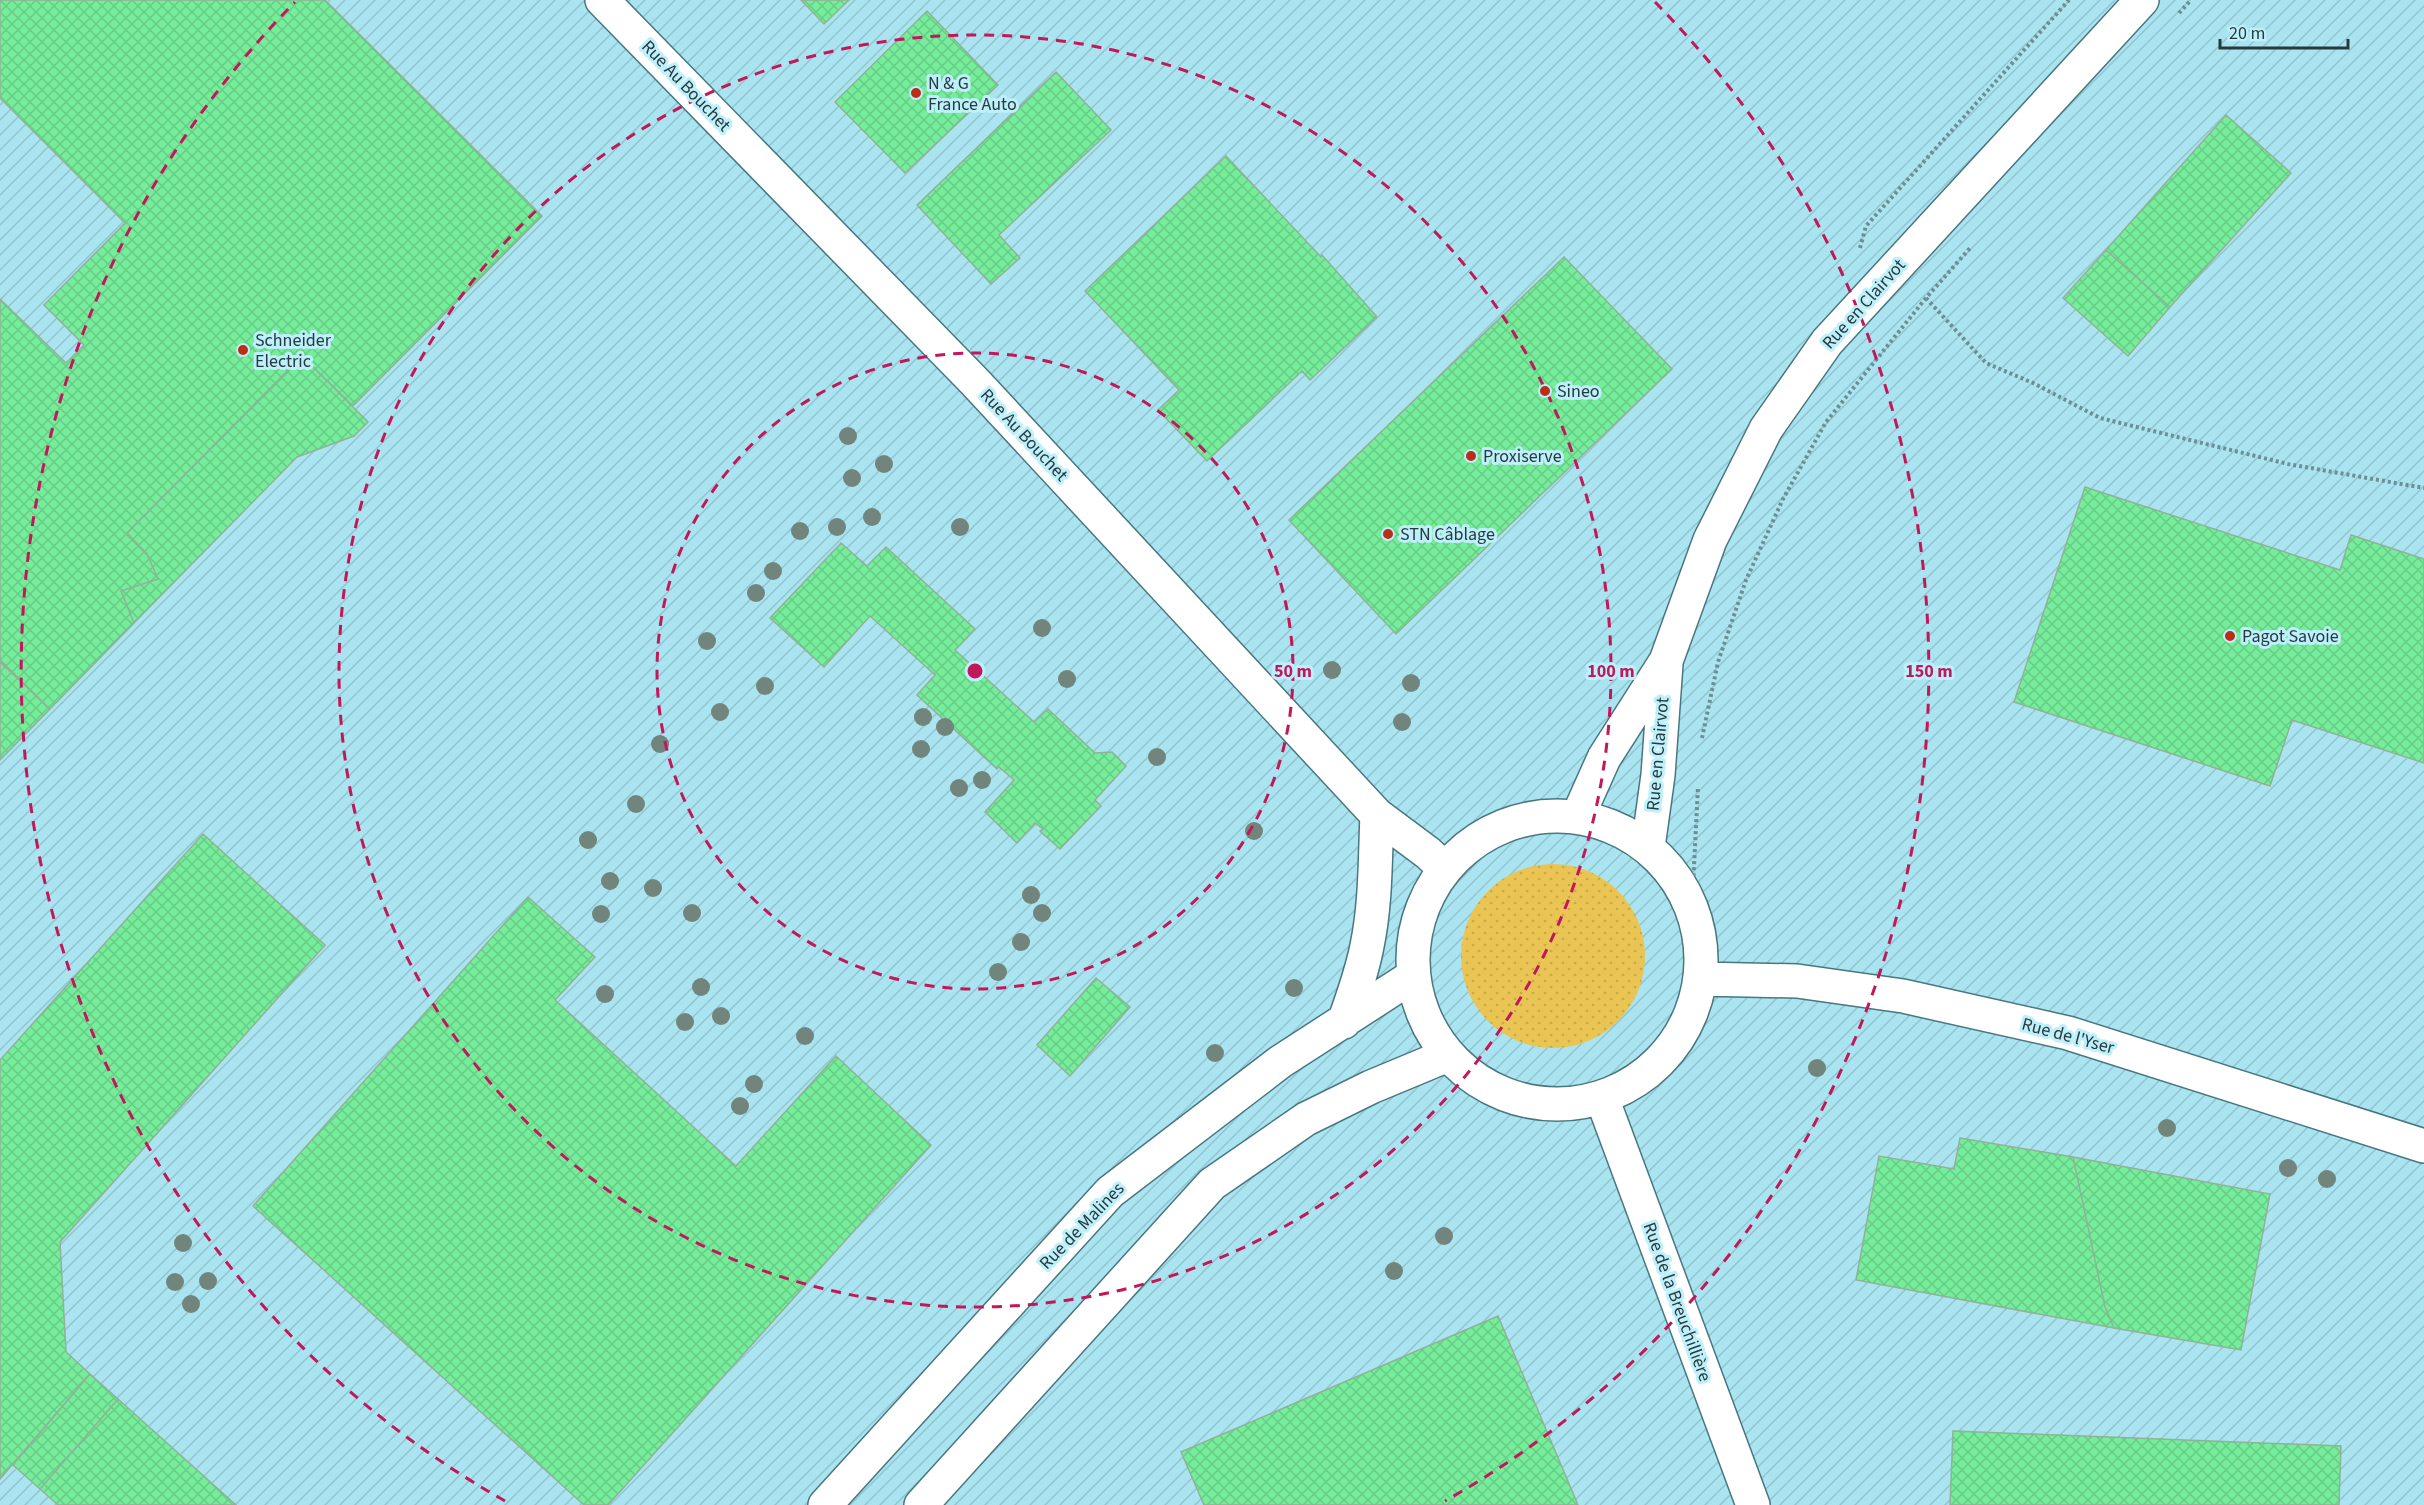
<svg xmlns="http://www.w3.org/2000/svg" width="2424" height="1505" font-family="'Source Sans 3',sans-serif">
  <defs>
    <pattern id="industrial-furrows" width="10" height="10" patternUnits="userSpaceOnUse" patternTransform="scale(1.5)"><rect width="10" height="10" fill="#a9e4f0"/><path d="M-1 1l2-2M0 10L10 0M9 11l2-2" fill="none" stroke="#91c4cf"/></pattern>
    <pattern id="grass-dots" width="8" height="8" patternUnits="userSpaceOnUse" patternTransform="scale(1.5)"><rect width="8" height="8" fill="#eac553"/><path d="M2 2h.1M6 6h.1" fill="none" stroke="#c9aa49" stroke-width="1.8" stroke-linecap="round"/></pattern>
    <pattern id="building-cross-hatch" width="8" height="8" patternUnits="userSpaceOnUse" patternTransform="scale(1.5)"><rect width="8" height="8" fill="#76ed9a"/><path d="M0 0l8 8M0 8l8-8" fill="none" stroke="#66cc86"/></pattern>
  </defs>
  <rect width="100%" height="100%" fill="#bdf0fa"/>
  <!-- industrial -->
  <path fill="url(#industrial-furrows)" d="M 0,0 L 2424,0 L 2424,1505 L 0,1505 Z"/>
  <!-- grass -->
  <path fill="url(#grass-dots)" d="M1461 956a92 92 0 1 1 184 0a92 92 0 1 1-184 0Z"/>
  <!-- building -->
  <path fill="url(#building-cross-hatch)" stroke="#90b297" stroke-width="1.5" d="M 0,0 L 325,0 L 542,216 L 353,406 L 302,356 L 127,533 L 147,554 L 158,579 L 121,591 L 134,623 L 50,709 L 0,662 L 0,299 L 66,363 L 84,345 L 44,305 L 125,223 L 0,98 Z
    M 801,0 L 849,0 L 824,24 Z
    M 927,11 L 998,85 L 905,173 L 835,102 Z
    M 1056,72 L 1111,130 L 999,235 L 1020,258 L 991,284 L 917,205 Z
    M 2226,115 L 2291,173 L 2170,307 L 2106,250 Z
    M 1226,156 L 1321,257 L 1322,255 L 1377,317 L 1310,380 L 1302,371 L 1207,461 L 1158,410 L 1179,390 L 1085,291 Z
    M 2106,250 L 2170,307 L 2128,356 L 2063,298 Z
    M 1564,257 L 1672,369 L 1396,634 L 1289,520 Z
    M 302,356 L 368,422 L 354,436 L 297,457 L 134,623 L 121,591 L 158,579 L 147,554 L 127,533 Z
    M 2085,487 L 2340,570 L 2351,535 L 2424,559 L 2424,763 L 2292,720 L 2270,786 L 2014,702 Z
    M 841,543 L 867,566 L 886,547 L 975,629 L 955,650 L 1034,722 L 1048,709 L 1095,753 L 1112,752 L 1126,766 L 1095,800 L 1101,806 L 1060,849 L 1040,831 L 1043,829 L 1035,823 L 1017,843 L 985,812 L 1014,780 L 999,767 L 997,769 L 917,695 L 935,675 L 870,616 L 824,667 L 770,618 Z
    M 1,661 L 50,709 L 0,760 L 0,662 Z
    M 203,834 L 325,945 L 60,1242 L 66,1352 L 90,1374 L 0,1479 L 0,1060 Z
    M 528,897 L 595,957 L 555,1000 L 736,1166 L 836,1056 L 931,1145 L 608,1505 L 584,1505 L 253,1206 Z
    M 1096,978 L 1130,1007 L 1070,1076 L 1037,1045 Z
    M 1960,1138 L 2073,1157 L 2105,1307 L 2114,1328 L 1856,1280 L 1879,1156 L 1954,1169 Z
    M 2073,1157 L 2270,1194 L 2241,1350 L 2114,1328 L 2105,1307 Z
    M 1498,1316 L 1578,1505 L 1204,1505 L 1181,1452 Z
    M 90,1374 L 118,1399 L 40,1489 L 13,1465 Z
    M 118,1399 L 236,1505 L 58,1505 L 40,1489 Z
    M 1953,1431 L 2341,1446 L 2339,1505 L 1950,1505 Z"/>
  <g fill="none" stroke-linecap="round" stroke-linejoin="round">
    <!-- street casing -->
    <g stroke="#487780" stroke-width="36">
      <path id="street" d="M 602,0 L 975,382 L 1377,815 L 1428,853 L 1445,869
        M1413 960a144 144 0 1 1 288 0a144 144 0 1 1-288 0Z
        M 1578,816 L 1604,758 L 1666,661 L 1710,540 L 1766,429 L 1827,342 L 2142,0
        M 1648,847 L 1658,775 L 1666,664
        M 1701,979 L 1797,981 L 1903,996 L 2068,1033 L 2424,1146
        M 1344,1022 C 1353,997 1362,972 1367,946 C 1376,903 1375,858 1377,815
        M 1602,1098 L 1753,1505
        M 825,1505 L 1110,1192 L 1280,1062 L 1413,976
        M 921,1505 L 1212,1184 L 1306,1119 L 1371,1087 L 1448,1055"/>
    </g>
    <!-- path -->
    <path stroke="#6c8f95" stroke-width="4" stroke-dasharray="3 3" stroke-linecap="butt" d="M 2179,13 L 2191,0
      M 1860,248 L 1866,226 L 2069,0
      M 1926,298 L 1986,363 L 2033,383 L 2100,418 L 2288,464 L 2424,488
      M 1702,738 L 1718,662 L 1746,580 L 1783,499 L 1826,422 L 1926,298 L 1971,247
      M 1692,906 L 1698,787"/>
    <!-- street -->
    <use href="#street" stroke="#fff" stroke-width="33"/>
  </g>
  <!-- trees -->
  <g fill="#72857d">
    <circle cx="848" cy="436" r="9"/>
    <circle cx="884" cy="464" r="9"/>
    <circle cx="852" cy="478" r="9"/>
    <circle cx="872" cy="517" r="9"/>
    <circle cx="837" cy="527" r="9"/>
    <circle cx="960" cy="527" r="9"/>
    <circle cx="800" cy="531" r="9"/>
    <circle cx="773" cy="571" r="9"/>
    <circle cx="756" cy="593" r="9"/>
    <circle cx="1042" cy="628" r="9"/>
    <circle cx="707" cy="641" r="9"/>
    <circle cx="1332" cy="670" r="9"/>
    <circle cx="1067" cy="679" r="9"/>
    <circle cx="1411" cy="683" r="9"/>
    <circle cx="765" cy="686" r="9"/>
    <circle cx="720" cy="712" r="9"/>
    <circle cx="923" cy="717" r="9"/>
    <circle cx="1402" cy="722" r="9"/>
    <circle cx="945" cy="727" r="9"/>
    <circle cx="660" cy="744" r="9"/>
    <circle cx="921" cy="749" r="9"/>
    <circle cx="1157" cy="757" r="9"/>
    <circle cx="982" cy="780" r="9"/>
    <circle cx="959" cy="788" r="9"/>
    <circle cx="636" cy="804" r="9"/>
    <circle cx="1254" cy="831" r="9"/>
    <circle cx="588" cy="840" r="9"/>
    <circle cx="610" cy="881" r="9"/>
    <circle cx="653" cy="888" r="9"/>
    <circle cx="1031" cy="895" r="9"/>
    <circle cx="692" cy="913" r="9"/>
    <circle cx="1042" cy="913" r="9"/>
    <circle cx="601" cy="914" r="9"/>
    <circle cx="1021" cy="942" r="9"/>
    <circle cx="998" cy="972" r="9"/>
    <circle cx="701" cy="987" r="9"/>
    <circle cx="1294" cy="988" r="9"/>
    <circle cx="605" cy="994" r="9"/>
    <circle cx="721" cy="1016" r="9"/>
    <circle cx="685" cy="1022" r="9"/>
    <circle cx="805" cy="1036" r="9"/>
    <circle cx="1215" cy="1053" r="9"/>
    <circle cx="1817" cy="1068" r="9"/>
    <circle cx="754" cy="1084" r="9"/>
    <circle cx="740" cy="1106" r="9"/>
    <circle cx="2167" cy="1128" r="9"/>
    <circle cx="2288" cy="1168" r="9"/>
    <circle cx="2327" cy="1179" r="9"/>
    <circle cx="1444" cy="1236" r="9"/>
    <circle cx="183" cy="1243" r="9"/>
    <circle cx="1394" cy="1271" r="9"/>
    <circle cx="208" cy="1281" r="9"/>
    <circle cx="175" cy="1282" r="9"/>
    <circle cx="191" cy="1304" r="9"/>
  </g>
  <!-- distance rings -->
  <g fill="none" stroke="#c2185b" stroke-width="3" stroke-dasharray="10 8">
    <circle cx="975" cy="671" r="318"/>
    <circle cx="975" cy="671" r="636"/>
    <path d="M505 1501A954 954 0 0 1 295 2M1655 2A954 954 0 0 1 1445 1501"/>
  </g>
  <!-- markers -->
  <g fill="#b92d19" stroke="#bdf0fa" stroke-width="2">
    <circle cx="916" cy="93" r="6"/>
    <circle cx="243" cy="350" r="6"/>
    <circle cx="1545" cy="391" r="6"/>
    <circle cx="1471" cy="456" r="6"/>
    <circle cx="1388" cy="534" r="6"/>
    <circle cx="2230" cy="636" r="6"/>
  </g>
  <g text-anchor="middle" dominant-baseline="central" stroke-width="6" stroke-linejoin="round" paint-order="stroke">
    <!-- poi labels -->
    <g font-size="18" fill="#263a3e" stroke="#bdf0fa" text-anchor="start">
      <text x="928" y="83">N &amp; G<tspan x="928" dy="21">France Auto</tspan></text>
      <text x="255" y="340">Schneider<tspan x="255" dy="21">Electric</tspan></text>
      <text x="1557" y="391">Sineo</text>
      <text x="1483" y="456">Proxiserve</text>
      <text x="1400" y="534">STN Câblage</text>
      <text x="2242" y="636">Pagot Savoie</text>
    </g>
    <!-- street labels -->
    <g font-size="18" fill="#263a3e" stroke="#bdf0fa">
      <text transform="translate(686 86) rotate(46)">Rue Au Bouchet</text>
      <text transform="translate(1864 304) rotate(-48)">Rue en Clairvot</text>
      <text transform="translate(1024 435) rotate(47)">Rue Au Bouchet</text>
      <text transform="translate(1658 754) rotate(-85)">Rue en Clairvot</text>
      <text transform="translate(2068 1036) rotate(15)">Rue de l'Yser</text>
      <text transform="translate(1082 1226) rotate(-46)">Rue de Malines</text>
      <text transform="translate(1677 1302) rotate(70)">Rue de la Breuchillière</text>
    </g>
  </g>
  <circle cx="975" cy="671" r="9" fill="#c2185b" stroke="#bdf0fa" stroke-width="3"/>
  <g font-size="18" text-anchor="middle" font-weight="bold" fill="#c2185b" stroke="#bdf0fa" stroke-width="6" stroke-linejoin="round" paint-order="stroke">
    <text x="1293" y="677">50 m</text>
    <text x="1611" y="677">100 m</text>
    <text x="1929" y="677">150 m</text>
  </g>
  <!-- scale -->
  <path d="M2220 39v9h128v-9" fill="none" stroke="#263a3e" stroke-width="3"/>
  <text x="2229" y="39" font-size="18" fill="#263a3e" stroke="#bdf0fa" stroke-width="4.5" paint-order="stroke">20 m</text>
</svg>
